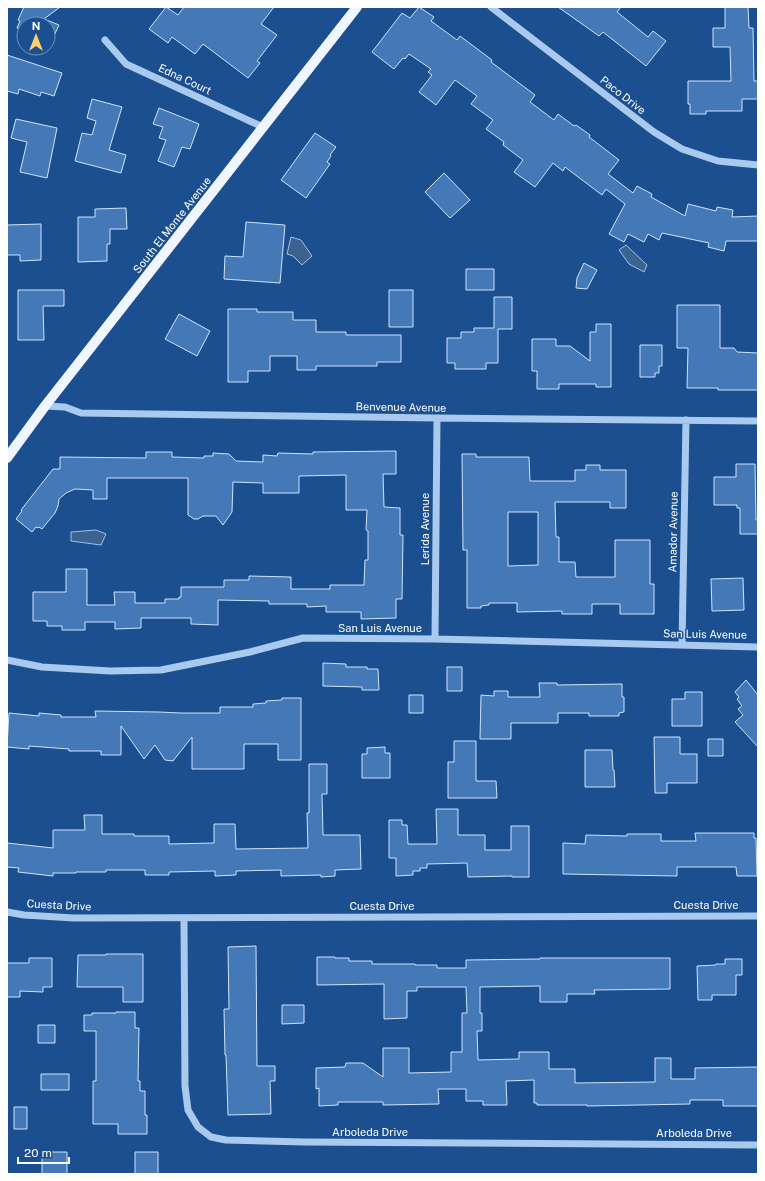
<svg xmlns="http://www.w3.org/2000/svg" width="765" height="1181" font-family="'Public Sans',sans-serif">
  <rect width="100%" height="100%" fill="#1b4f8f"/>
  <!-- water -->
  <path fill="#3c6290" stroke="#9cc4f0" d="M 291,237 L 301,240 L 312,256 L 302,265 L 293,256 L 287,254 Z
    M 626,245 L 647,265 L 644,272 L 629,264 L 619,250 Z
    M 96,530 L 106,534 L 101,545 L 71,541 L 71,532 Z"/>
  <!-- building -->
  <path fill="#4478b7" stroke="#cfe3fa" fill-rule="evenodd" d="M 24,7 L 60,7 L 44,19 L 59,25 L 51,42 L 48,41 L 48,24 L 24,24 L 24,31 L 17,28 L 20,21 L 18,20 Z
    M 166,7 L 178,15 L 184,7 L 274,7 L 261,24 L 277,35 L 257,61 L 260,63 L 248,78 L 203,44 L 195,54 L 172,37 L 168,43 L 149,29 Z
    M 419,7 L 434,17 L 431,21 L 457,40 L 460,36 L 492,60 L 491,62 L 535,95 L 530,102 L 554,120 L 558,114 L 574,126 L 576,125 L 590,135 L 589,137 L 619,160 L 608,174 L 633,193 L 637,186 L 652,194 L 651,197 L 685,216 L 688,204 L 716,211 L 717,207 L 733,210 L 732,217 L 758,216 L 758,241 L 726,241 L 724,251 L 708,247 L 709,243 L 662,233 L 659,240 L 648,234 L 644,242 L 628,234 L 624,242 L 609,234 L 625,204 L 606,189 L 602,195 L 565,167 L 563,171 L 553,163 L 535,187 L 514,172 L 523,160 L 503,145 L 504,142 L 486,129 L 493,120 L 471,104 L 477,96 L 455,80 L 436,105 L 419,92 L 432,75 L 428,72 L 431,69 L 409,54 L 405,59 L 403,58 L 394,69 L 372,52 L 402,13 L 410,18 Z
    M 558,7 L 621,7 L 617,12 L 648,37 L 653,31 L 666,41 L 646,66 L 603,32 L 599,36 Z
    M 725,7 L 748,7 L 749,28 L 753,28 L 754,81 L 758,81 L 758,99 L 742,99 L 742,111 L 706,111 L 706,114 L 690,114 L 690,104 L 688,104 L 688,81 L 731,81 L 730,47 L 713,47 L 713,28 L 725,28 Z
    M 7,55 L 62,73 L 54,96 L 41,92 L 40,96 L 19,89 L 18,94 L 7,91 Z
    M 92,99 L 122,107 L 109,150 L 126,155 L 121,173 L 75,161 L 82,133 L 92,135 L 96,121 L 87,118 Z
    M 159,108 L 199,124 L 190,149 L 182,147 L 174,167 L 158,161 L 166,140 L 159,138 L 163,127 L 153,124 Z
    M 16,119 L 57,128 L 47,178 L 20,172 L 27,142 L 11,138 Z
    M 315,133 L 336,147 L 330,155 L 331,156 L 327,162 L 330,164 L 306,198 L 281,180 Z
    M 444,173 L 470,200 L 450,218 L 425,192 Z
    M 126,208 L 127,229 L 110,229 L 110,244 L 107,244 L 107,261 L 78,262 L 78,217 L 95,217 L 95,209 Z
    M 246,222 L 285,225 L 280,283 L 224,279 L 225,256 L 243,257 Z
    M 41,224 L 41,260 L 20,261 L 20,255 L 7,255 L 7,225 Z
    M 584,263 L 597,270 L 587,289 L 576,288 L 577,278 Z
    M 466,269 L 494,269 L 494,290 L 466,290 Z
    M 18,290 L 64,290 L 64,306 L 43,306 L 44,340 L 18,340 Z
    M 389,290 L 413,290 L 413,327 L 389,327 Z
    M 494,297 L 512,297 L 512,329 L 498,329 L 498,363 L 486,363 L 486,369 L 455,369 L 455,363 L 447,363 L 447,338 L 461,338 L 461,332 L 474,332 L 474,328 L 494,328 Z
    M 677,305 L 720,305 L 720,348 L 734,348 L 737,352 L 758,353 L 758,390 L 718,390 L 718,388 L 687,388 L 688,348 L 677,348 Z
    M 228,309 L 257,309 L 257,312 L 293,312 L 293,320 L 316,320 L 316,332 L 346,332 L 346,335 L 401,335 L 401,362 L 377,362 L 377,366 L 316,366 L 316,370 L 297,370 L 297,356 L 270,356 L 270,371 L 248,371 L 248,382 L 228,382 Z
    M 179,314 L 210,331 L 197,356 L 165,339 Z
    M 596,324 L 611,324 L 611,387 L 596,387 L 596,384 L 559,384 L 559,389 L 537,389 L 537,371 L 532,371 L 532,339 L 556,339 L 556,346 L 570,346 L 590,361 L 590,332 L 596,332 Z
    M 640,345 L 662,345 L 662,366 L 659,366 L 659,373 L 655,373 L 655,377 L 640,377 Z
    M 396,451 L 396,474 L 383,474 L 384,507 L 400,508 L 400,535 L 403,535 L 402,599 L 396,599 L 396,618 L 361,619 L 361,612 L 326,612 L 326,606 L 307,607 L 307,604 L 269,604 L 269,601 L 218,600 L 218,625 L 191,624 L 191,618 L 141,618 L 141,628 L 115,629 L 115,622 L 85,622 L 85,630 L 62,630 L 62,626 L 47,626 L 47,621 L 33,621 L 33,592 L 66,592 L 66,569 L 87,569 L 87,605 L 115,605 L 114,592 L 135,592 L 135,603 L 165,603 L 165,599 L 179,599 L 179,597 L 181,597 L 181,587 L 224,587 L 224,580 L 249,580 L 249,576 L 291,577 L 291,589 L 330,589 L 330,585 L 364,585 L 365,560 L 368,560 L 368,531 L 366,530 L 367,510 L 346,510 L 346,475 L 299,476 L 299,493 L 263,493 L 263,483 L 233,482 L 232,512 L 223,525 L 216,516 L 203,516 L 198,519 L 194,519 L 188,515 L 188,478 L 107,478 L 107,499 L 93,499 L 93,490 L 75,489 L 66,493 L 59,499 L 58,506 L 55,513 L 42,529 L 39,527 L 38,528 L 36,527 L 32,532 L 16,519 L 22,511 L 21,510 L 53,469 L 60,469 L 60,457 L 146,458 L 146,452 L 172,452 L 172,457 L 204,458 L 204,456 L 213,456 L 213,453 L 229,454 L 236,461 L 263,462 L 263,455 L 277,456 L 278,453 L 313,454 L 313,452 Z
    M 462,454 L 476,454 L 476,457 L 529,457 L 530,481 L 575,481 L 575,470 L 586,470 L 586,465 L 600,465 L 600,470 L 626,470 L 626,508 L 610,508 L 610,502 L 555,502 L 556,537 L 559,537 L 559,562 L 575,562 L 576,577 L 615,577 L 615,540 L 650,540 L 650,584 L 654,584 L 654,614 L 620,614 L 620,604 L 592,604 L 592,614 L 562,614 L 562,611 L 517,612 L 517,603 L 489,603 L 489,605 L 481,606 L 481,608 L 467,608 L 467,550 L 463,550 ZM 508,512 L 538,512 L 538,565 L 508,566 Z
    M 736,464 L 755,464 L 756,520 L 758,520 L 758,534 L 740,534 L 740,508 L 737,508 L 737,505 L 714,505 L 714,477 L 736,477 Z
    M 743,578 L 744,610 L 712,611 L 711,579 Z
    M 323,663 L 346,664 L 346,667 L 367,667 L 367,669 L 378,669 L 379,690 L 362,690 L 362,687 L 323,686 Z
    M 447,667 L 462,667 L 462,691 L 447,691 Z
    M 746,680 L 758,695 L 758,747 L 735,722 L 743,715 L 738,709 L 742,706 L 737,699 L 739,697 L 735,692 Z
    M 539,683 L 557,683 L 557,685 L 622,684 L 622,697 L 624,697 L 624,712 L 619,713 L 619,716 L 589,716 L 589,713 L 558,713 L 558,723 L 511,723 L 511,739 L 480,739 L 481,695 L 494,696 L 494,691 L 508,691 L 508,697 L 540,697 Z
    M 685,692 L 702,692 L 702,726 L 672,726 L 672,699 L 685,699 Z
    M 409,695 L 423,695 L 423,713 L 409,713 Z
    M 282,698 L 301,698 L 301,760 L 278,760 L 278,744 L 244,744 L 244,769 L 192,769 L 192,737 L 173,761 L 165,760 L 155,745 L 144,759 L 121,726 L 121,755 L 101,755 L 101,751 L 69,751 L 69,749 L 29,746 L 29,749 L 7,747 L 9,713 L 39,716 L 39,713 L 61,715 L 61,717 L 96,717 L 95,711 L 159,712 L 181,713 L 220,713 L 220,707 L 253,707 L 253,704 L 266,703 L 266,701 L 282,700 Z
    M 654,737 L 680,737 L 680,754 L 697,754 L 697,783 L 667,783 L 667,793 L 655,793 Z
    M 708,739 L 723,739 L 723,756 L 708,756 Z
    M 454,741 L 476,741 L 476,781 L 496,781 L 497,798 L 448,798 L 448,762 L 454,762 Z
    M 385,747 L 385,753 L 390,753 L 390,778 L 362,778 L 362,754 L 367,754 L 367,748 Z
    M 585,750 L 612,750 L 613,770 L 614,770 L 615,787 L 585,787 Z
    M 309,764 L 327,764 L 327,794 L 322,794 L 323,835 L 360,835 L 361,869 L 335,870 L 335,876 L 321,877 L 321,875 L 281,876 L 281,870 L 236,871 L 236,875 L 215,876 L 215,871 L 169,872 L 169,875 L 145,875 L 145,870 L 106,870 L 106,872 L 76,872 L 76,873 L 53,873 L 53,876 L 18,872 L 19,868 L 7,867 L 7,843 L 53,848 L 53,830 L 85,830 L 84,815 L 102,815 L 102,834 L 134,834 L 134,836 L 169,836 L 169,844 L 214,843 L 214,824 L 235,824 L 236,849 L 308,848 L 307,813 L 309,813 Z
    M 436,809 L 458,809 L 458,835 L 485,835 L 485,850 L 511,850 L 511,826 L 529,826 L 529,877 L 512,877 L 512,876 L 468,877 L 467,863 L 427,864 L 427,868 L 420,868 L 420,871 L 413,871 L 413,875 L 396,876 L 396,858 L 389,858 L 389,820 L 402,820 L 402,825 L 407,825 L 408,844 L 437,844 Z
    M 695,833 L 754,833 L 754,838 L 756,838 L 757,876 L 737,876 L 736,867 L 677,867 L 677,876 L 563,874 L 563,843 L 585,844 L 586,835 L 627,836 L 627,834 L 661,834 L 661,841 L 696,841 Z
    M 256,946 L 257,1066 L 275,1066 L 275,1081 L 270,1081 L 271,1114 L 228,1115 L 226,1055 L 225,1055 L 224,1009 L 229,1009 L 228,947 Z
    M 106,954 L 143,954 L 143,1002 L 123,1002 L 123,987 L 77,987 L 78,955 L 106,955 Z
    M 317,957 L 335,957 L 335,958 L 349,958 L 349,961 L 372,961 L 372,964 L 415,964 L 415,965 L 437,965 L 437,968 L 466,968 L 466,960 L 540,959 L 540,958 L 670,958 L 670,989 L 594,990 L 595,994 L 567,994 L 567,1002 L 540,1002 L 540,986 L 480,987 L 480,1013 L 482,1013 L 482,1031 L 477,1031 L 478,1060 L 519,1059 L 519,1052 L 549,1052 L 549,1069 L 575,1069 L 575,1083 L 655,1082 L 655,1058 L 671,1058 L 671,1079 L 695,1079 L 695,1068 L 758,1067 L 758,1106 L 723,1106 L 723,1100 L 690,1100 L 690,1104 L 587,1106 L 587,1105 L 537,1105 L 537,1103 L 534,1103 L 534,1080 L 506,1081 L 507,1105 L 483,1105 L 483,1101 L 466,1101 L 466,1089 L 438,1089 L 439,1104 L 383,1105 L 383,1102 L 338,1102 L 338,1105 L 319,1106 L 319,1088 L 316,1089 L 316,1068 L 345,1067 L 346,1063 L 363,1063 L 383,1077 L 383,1048 L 409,1048 L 409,1073 L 451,1072 L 451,1052 L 462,1052 L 462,1013 L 467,1013 L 466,987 L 417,987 L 417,991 L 407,991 L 407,1018 L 384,1019 L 384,984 L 317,985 Z
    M 29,958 L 52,958 L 52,987 L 43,987 L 43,992 L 20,991 L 20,997 L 7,997 L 7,963 L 29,963 Z
    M 725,959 L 742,959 L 742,975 L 736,975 L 736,995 L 712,995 L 712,1000 L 698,1000 L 697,966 L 716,965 L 716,964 L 725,964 Z
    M 282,1005 L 304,1005 L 304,1023 L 282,1024 Z
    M 116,1012 L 135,1012 L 135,1028 L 139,1028 L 138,1081 L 140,1081 L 140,1091 L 145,1091 L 145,1115 L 147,1115 L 147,1134 L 118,1134 L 118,1124 L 93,1124 L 93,1081 L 96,1081 L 96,1031 L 84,1031 L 84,1015 L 92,1015 L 92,1013 L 116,1013 Z
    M 38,1025 L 55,1025 L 55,1043 L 38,1043 Z
    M 41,1074 L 69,1074 L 69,1090 L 41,1090 Z
    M 14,1107 L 27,1107 L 27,1129 L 14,1129 Z
    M 42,1152 L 67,1152 L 67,1174 L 42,1174 Z
    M 135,1152 L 158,1152 L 158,1174 L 135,1174 Z"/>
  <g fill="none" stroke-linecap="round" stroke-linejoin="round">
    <!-- minor -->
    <path stroke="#a9c9ee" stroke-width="7" d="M 491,7 L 654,132 L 682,149 L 718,161 L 758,165
      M 105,40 L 126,64 L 263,127
      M 45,406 L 65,407 L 81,413 L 437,418 L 758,421
      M 435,639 L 437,418
      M 682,645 L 686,420
      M 7,660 L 42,667 L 110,671 L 161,670 L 250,652 L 303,638 L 435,639 L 758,647
      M 7,912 L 24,915 L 74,918 L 758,916
      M 184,918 L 185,1086 L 188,1110 L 198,1127 L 211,1137 L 226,1140 L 304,1142 L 758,1145"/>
    <!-- major -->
    <path stroke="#f0f6ff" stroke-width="10" d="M 7,458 L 45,406 L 357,7"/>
  </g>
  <g text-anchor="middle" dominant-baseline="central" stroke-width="3" stroke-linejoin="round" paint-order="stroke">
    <!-- street labels -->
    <g font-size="11" fill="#fff" stroke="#1b4f8f">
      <text transform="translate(185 79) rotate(25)">Edna Court</text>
      <text transform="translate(623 95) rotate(38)">Paco Drive</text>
      <text transform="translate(172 225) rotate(-52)">South El Monte Avenue</text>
      <text transform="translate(401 407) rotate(1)">Benvenue Avenue</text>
      <text transform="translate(425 529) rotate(-90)">Lerida Avenue</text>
      <text transform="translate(673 532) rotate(-89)">Amador Avenue</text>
      <text x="380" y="628">San Luis Avenue</text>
      <text transform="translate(705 634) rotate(1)">San Luis Avenue</text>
      <text transform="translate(59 905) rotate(3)">Cuesta Drive</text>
      <text x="706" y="905">Cuesta Drive</text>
      <text x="382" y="906">Cuesta Drive</text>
      <text x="370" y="1132">Arboleda Drive</text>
      <text x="694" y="1133">Arboleda Drive</text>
    </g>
  </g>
  <!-- border -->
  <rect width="765" height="1181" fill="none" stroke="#ffffff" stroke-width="16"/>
  <!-- north arrow -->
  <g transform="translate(36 36)"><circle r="19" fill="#1b4f8f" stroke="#7695bc"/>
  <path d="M0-3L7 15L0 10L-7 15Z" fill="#ffd166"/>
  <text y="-6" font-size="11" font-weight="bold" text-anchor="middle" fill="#ffffff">N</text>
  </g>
  <!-- scale -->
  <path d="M18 1157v6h51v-6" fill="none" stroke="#ffffff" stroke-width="2"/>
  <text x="24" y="1157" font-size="12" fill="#ffffff" stroke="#1b4f8f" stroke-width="3" paint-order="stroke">20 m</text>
</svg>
